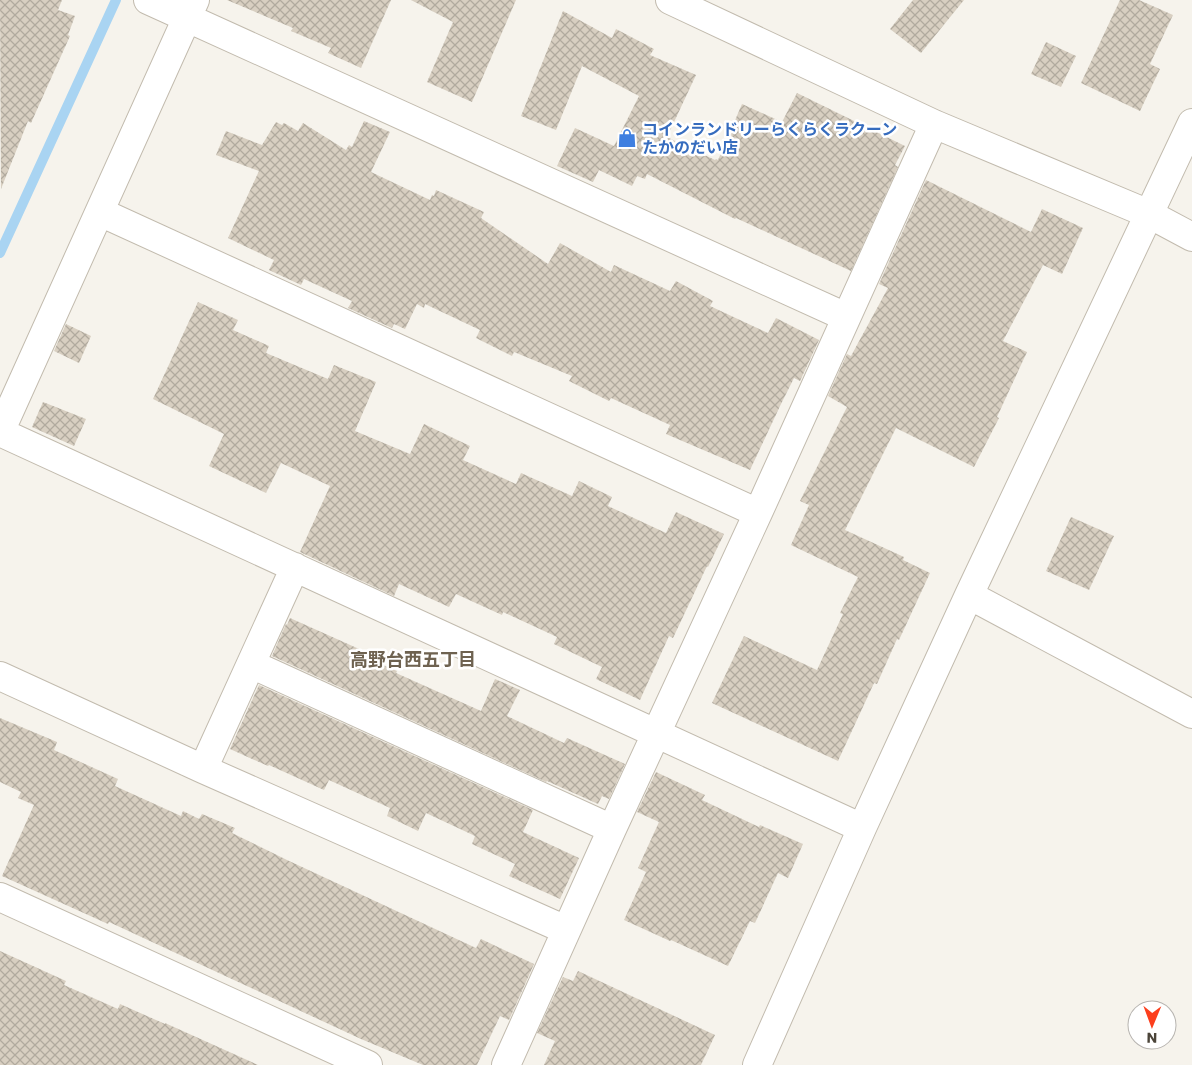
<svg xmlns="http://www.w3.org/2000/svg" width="1192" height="1065" font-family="Poppins,'Noto Sans JP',sans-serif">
  <defs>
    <pattern id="building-cross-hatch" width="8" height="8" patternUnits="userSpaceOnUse" patternTransform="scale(1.25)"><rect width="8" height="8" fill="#d8cfc1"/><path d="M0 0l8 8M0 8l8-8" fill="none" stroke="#b1aa9e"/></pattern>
  </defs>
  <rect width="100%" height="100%" fill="#f6f3ec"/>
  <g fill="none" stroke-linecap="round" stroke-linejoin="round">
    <!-- stream -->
    <path stroke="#a9d4f2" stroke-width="10" d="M 0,253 L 116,0"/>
  </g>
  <!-- building -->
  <path fill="url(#building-cross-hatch)" d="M 0,0 L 62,0 L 58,10 L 75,16 L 68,35 L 70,36 L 31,123 L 28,121 L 1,189 Z
    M 227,0 L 391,0 L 361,68 L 328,53 L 331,48 L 291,31 L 293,28 Z
    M 411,0 L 516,0 L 472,102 L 427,82 L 453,22 Z
    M 913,0 L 964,0 L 921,53 L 890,29 Z
    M 1120,0 L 1139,0 L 1173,15 L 1150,64 L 1160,69 L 1140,111 L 1081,83 Z
    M 563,11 L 612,38 L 616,29 L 654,49 L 650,55 L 696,75 L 667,137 L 715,160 L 716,159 L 718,160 L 742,104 L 782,122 L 797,93 L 905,146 L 895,165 L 898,167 L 851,271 L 736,218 L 735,219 L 647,174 L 645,179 L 637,176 L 632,186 L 599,170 L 593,182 L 557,166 L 575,128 L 614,146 L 639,96 L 582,66 L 556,130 L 521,116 Z
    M 1046,42 L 1076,56 L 1061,87 L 1031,74 Z
    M 364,121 L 390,132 L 371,172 L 430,200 L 432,195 L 434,196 L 436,190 L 484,212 L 481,218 L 548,264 L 560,243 L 611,272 L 614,265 L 670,291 L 676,281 L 713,301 L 710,306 L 768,333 L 776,318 L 819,340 L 800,381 L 794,378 L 781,404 L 750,470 L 666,434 L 670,425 L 611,398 L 609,401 L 569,381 L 572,376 L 514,352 L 512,356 L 476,338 L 480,330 L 425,304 L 424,308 L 417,304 L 405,329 L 394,324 L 392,328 L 348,308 L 352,301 L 304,279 L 301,285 L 269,270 L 274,260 L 228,238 L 259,171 L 216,155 L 226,131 L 262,145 L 276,122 L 282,125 L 284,123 L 298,131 L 303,123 L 346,150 L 349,145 L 352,147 Z
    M 926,180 L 1031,232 L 1042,209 L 1083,228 L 1062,274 L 1043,265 L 1003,341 L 1027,352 L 997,417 L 999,418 L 974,467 L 896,428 L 845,530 L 904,557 L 903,560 L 930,573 L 899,640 L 897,639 L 877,684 L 874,683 L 838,761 L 712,703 L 744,636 L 817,670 L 843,614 L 840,613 L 858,577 L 791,545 L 809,505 L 800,501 L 847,407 L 828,396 L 847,354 L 851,356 L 888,288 L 879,284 Z
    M 198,302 L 238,320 L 233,330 L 269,346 L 266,353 L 328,379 L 334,365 L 376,382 L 355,431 L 410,454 L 424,424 L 470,446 L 463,460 L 516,484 L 521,473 L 572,496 L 579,481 L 612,497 L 608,506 L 666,533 L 676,512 L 724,534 L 708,567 L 707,566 L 673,638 L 669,636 L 640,700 L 596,679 L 602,667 L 554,644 L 557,637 L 503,612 L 502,615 L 456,594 L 449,607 L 399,584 L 394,596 L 300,552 L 330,486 L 281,463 L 266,493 L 209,466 L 224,434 L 153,399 Z
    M 66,324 L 91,336 L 79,363 L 54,351 Z
    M 43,402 L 86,419 L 74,446 L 32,427 Z
    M 1071,517 L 1114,536 L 1089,590 L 1046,571 Z
    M 290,618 L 368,653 L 366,658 L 397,671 L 396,673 L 481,711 L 495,679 L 520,690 L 507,716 L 564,743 L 567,738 L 625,764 L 609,799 L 602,796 L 598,804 L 547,781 L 546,782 L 272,656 L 286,624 L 287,625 Z
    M 259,685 L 533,810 L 523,832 L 579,858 L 560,899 L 509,876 L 515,864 L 472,844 L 475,836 L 426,813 L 418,831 L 387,816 L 390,808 L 329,780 L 324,790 L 269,765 L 268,766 L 230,749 Z
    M 0,718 L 57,742 L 54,750 L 118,779 L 115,786 L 181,816 L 183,811 L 199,819 L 202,814 L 235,828 L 232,833 L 287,860 L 476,948 L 481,939 L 534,964 L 509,1020 L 500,1016 L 477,1065 L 423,1065 L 361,1039 L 109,922 L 108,924 L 2,876 L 34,805 L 18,798 L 21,792 L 0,782 Z
    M 656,772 L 705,795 L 702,800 L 759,827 L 760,825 L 803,844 L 788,878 L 778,873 L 755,923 L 750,921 L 728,966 L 671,940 L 670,941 L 624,920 L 646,872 L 638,868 L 659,822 L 637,812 Z
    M 0,951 L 66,981 L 64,985 L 118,1009 L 120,1004 L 165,1024 L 165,1023 L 258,1065 L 0,1065 Z
    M 578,971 L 715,1035 L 701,1065 L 544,1065 L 555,1041 L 537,1033 L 563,977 L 573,981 Z"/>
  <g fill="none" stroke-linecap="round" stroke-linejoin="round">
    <!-- minor casing -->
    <g stroke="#c2bbae" stroke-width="30">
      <path id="minor" d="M 148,0 L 846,317
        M 670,0 L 934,124 L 1149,214 L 1192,237
        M 100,212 L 758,513
        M 0,432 L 862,828
        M 0,432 L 195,0
        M 969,595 L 1192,714
        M 251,664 L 612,829
        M 0,676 L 203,769 L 566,930
        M 203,769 L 295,567
        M 0,897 L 368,1065
        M 506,1065 L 612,829 L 758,513 L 934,124
        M 757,1065 L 862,828 L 969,595 L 1192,123"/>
    </g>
    <!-- minor -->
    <use href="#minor" stroke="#fff" stroke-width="28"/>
  </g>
  <!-- icons -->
  <defs>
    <g id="shop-bare" transform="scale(1.5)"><path d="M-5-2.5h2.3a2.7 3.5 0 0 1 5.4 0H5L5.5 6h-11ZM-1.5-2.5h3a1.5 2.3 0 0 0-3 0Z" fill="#3f7fe0" stroke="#fff" stroke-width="2.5" paint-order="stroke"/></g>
  </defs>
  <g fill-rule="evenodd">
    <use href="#shop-bare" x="627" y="138"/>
  </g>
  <g text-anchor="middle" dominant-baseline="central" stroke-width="5" stroke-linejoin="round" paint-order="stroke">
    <!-- shop labels -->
    <g font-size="16" font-weight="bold" fill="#366cbe" stroke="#fff" text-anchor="start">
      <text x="642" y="129">コインランドリーらくらくラクーン<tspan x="642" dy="18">たかのだい店</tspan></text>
    </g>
    <!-- neighbourhood labels -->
    <g font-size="18" font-weight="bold" fill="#6e6250" stroke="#fff">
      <text x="413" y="659">高野台西五丁目</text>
    </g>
  </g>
  <!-- north arrow -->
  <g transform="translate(1152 1025) rotate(181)"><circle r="24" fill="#ffffff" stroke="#b7b4b0"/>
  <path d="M0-4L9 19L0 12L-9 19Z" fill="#fc3f1d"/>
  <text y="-8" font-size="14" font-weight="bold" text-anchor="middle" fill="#4b4439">N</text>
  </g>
</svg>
